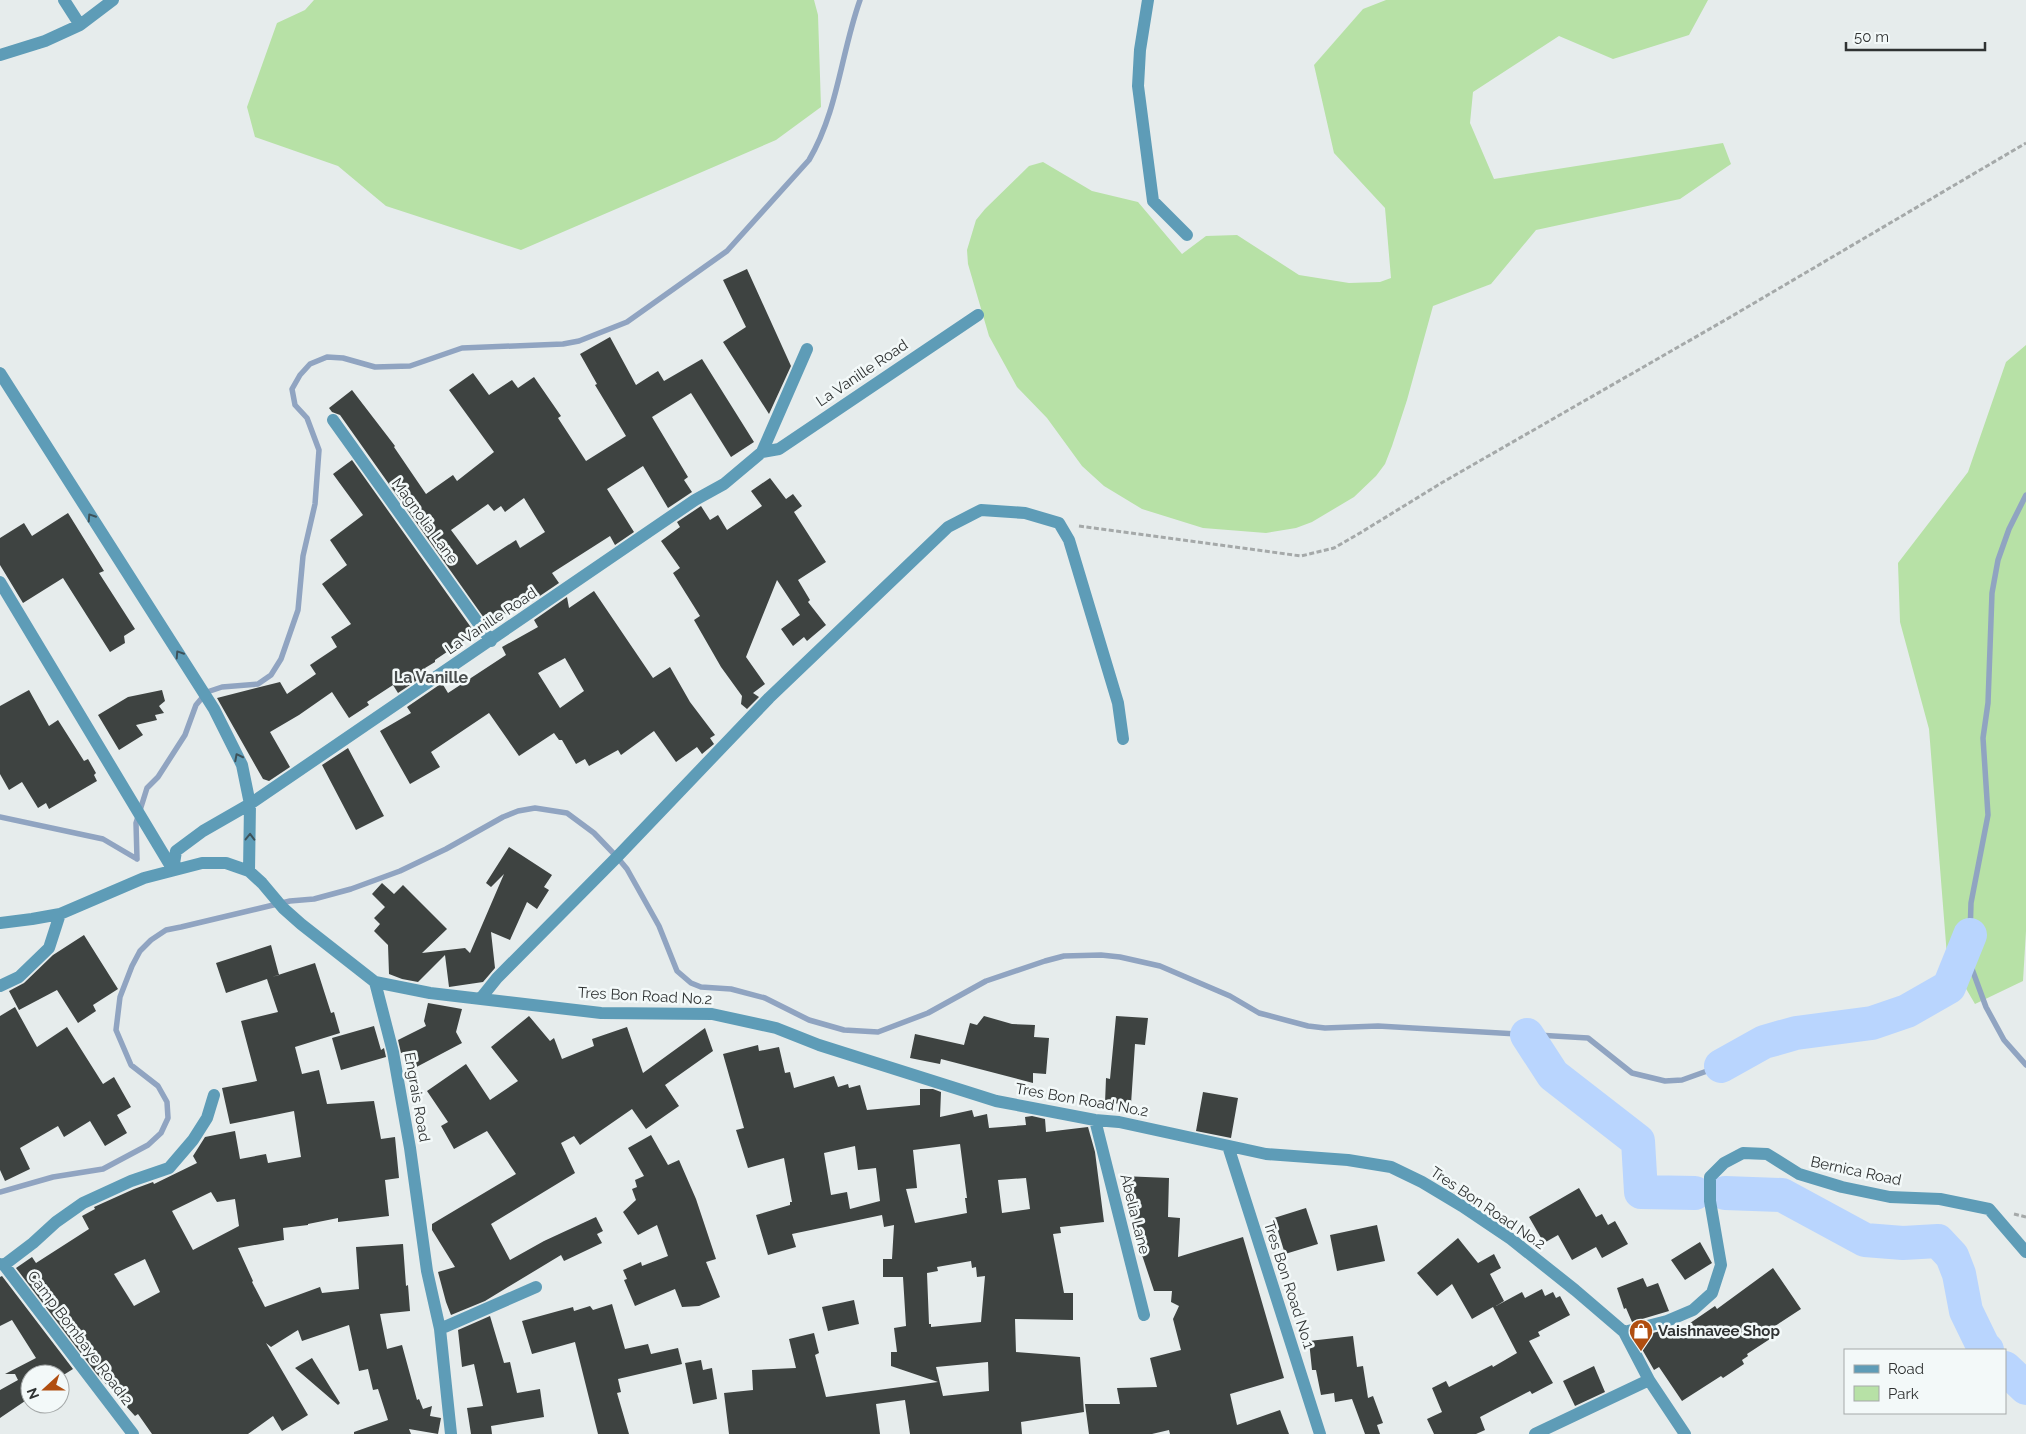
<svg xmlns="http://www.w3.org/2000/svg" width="2026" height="1434" font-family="Raleway,sans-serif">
  <rect width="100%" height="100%" fill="#e6ecec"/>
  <!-- green -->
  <path fill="#b7e1a6" d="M 314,0 L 814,0 L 818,15 L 821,107 L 776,140 L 521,250 L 386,206 L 338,166 L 255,137 L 247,107 L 277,23 L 305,10 Z
    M 1386,0 L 1708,0 L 1689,35 L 1613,59 L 1559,36 L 1473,92 L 1470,123 L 1494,179 L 1723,143 L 1731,164 L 1680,199 L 1536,230 L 1491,284 L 1433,306 L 1407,400 L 1392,446 L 1385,464 L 1376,476 L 1354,497 L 1312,522 L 1296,528 L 1266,533 L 1203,528 L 1142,509 L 1104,486 L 1082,466 L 1047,418 L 1017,387 L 989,336 L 968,264 L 967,250 L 976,220 L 985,209 L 1029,166 L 1043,162 L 1092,191 L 1138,202 L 1182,254 L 1206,236 L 1237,235 L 1299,275 L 1349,283 L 1380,282 L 1391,278 L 1385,208 L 1334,153 L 1314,65 L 1363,9 Z
    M 2026,345 L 2026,931 L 2023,981 L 1975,1004 L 1947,956 L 1929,729 L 1900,622 L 1898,563 L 1968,472 L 2006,362 Z"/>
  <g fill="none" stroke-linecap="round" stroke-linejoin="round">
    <!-- stream -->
    <path stroke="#90a4c1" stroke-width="5.5" d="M 2026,495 L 2009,529 L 1998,560 L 1992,593 L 1988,703 L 1983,738 L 1988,815 L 1971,903 L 1970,935 L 1972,969 L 1986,1007 L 2004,1040 L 2026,1065
      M 0,817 L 103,839 L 137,859
      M 137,859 L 136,823 L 147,788 L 158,777 L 185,735 L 196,705 L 207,692 L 222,687 L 258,684 L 271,675 L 281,659 L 298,610 L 303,556 L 315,504 L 319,450 L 307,418 L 295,405 L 292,389 L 300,375 L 310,364 L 327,357 L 343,358 L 375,367 L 410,366 L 462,348 L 563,344 L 579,341 L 627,322 L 727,251 L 809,160 C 838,111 841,53 860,0
      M 0,1192 L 53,1177 L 103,1169 L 148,1145 L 161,1133 L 168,1118 L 167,1102 L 158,1086 L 131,1065 L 116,1030 L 120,997 L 132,966 L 140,951 L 151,940 L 166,930 L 181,927 L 290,901 L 314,899 L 351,889 L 400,871 L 446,849 L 503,817 L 518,811 L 535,808 L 567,813 L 594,833 L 617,857 L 627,869 L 659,926 L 677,971 L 691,983 L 701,987 L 731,989 L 765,998 L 809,1020 L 844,1030 L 878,1032 L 928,1013 L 986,981 L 1045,961 L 1064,956 L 1101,955 L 1120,957 L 1160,966 L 1230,996 L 1259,1013 L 1308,1026 L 1325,1028 L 1378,1026 L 1588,1038 L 1632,1073 L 1665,1081 L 1682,1080 L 1721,1066"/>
    <!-- river -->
    <path stroke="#b9d5fe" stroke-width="34" d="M 1527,1035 L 1553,1075 L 1638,1141 L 1641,1192 L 1695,1193
      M 1721,1066 L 1764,1042 L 1796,1033 L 1872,1023 L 1907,1011 L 1949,987 L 1970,935
      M 1725,1193 L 1782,1195 L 1865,1240 L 1903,1243 L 1938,1241 L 1952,1256 L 1959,1274 L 1966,1311 L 1983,1346 L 1987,1350
      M 2005,1368 L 2026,1388"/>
  </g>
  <!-- building -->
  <path fill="#3e4341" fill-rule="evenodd" d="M 747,269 L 791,366 L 769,414 L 723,342 L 746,327 L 723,280 Z
    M 610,337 L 636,385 L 658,371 L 664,381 L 702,359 L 754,442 L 731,457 L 691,393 L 652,417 L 688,477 L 684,480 L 692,492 L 668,508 L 643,466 L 607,489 L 634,532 L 615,545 L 610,536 L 552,573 L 559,583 L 525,606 L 523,602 L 489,625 L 340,415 L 332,412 L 329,408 L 352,390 L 395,446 L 394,447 L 426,494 L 453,475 L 457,481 L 494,452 L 449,390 L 473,373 L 489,395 L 512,380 L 518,388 L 534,377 L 561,416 L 558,418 L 586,461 L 626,436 L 595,385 L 597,384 L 580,354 ZM 524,498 L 545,532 L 520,548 L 516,540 L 477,565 L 451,530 L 488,504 L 494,511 L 501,506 L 505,512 Z
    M 352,460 L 475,633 L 435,660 L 435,662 L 425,668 L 428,673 L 398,693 L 393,685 L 367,702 L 369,705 L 349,718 L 332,692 L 299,715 L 270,732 L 290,767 L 269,781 L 263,779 L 217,698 L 280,682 L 287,694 L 316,674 L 310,665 L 337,647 L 331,637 L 351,624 L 322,584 L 347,565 L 330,540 L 363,515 L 333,474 Z
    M 770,478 L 786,499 L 793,494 L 802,506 L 794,512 L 826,562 L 798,580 L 810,600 L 808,602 L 826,625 L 807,641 L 804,637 L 793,646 L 781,629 L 800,615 L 777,580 L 746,657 L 765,684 L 753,693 L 759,697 L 747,709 L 741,704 L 742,696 L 721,667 L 694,620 L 700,616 L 673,573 L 680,568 L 661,541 L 680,527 L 677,522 L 701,506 L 710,520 L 718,515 L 727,530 L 762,506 L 751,491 Z
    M 68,513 L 104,571 L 99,573 L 135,629 L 124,636 L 125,643 L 110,652 L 63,578 L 23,603 L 0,565 L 0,538 L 24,523 L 32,536 Z
    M 594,591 L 653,678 L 670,667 L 690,702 L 715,735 L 710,738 L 714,744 L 702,754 L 697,747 L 676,762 L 654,731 L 621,755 L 618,750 L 589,766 L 585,759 L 576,764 L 562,740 L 559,740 L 554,733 L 519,756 L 489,713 L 431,752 L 440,767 L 410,784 L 380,731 L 411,713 L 407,707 L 442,683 L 448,693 L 506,655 L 502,647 L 538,627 L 534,620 L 567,597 L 569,608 ZM 565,658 L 584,691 L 560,708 L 538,673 Z
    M 29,690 L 49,726 L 58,720 L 84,761 L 88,759 L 96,773 L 94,775 L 97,781 L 49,809 L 46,803 L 38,808 L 22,782 L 9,790 L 0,774 L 0,706 Z
    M 162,690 L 165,701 L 159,706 L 164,713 L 155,715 L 157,720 L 136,725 L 143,735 L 119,750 L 98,715 L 128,697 Z
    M 348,748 L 384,816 L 356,830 L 322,765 Z
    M 509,847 L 552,875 L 544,887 L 549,890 L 537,909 L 527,902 L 510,940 L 491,932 L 495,968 L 483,982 L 449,987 L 445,955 L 418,982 L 402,979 L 389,974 L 388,945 L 374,931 L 380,924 L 374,918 L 385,907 L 372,894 L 382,883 L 394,894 L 403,885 L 447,929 L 422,953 L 465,948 L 470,953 L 504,874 L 491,887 L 486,883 Z
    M 84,935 L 118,989 L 93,1005 L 96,1011 L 78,1023 L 57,990 L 19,1010 L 9,991 L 24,983 L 53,955 Z
    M 271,945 L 279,975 L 272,977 L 315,963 L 331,1013 L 334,1012 L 340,1033 L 295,1047 L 302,1074 L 319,1070 L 327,1104 L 374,1101 L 381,1139 L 395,1137 L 399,1178 L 385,1180 L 389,1216 L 338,1222 L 338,1218 L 308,1224 L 308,1225 L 283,1228 L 284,1240 L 238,1248 L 253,1281 L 252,1282 L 265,1307 L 320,1287 L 322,1293 L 359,1289 L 356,1247 L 403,1244 L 406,1286 L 408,1285 L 410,1311 L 380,1314 L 387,1349 L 402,1345 L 417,1400 L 419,1399 L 423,1409 L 432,1406 L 430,1416 L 441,1418 L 438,1434 L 409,1429 L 411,1434 L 354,1434 L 354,1432 L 388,1420 L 378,1389 L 373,1390 L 368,1369 L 359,1371 L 349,1325 L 302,1341 L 298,1330 L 271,1347 L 266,1343 L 308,1415 L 282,1431 L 273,1416 L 248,1434 L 152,1434 L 138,1414 L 135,1416 L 96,1373 L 16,1268 L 32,1257 L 36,1263 L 89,1229 L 82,1216 L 95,1209 L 94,1207 L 134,1189 L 153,1182 L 154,1184 L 197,1163 L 193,1156 L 205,1137 L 235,1131 L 240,1159 L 266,1154 L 268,1163 L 301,1157 L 294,1111 L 230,1124 L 222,1088 L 257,1081 L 241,1021 L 278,1012 L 267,979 L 226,993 L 216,963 ZM 211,1192 L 217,1202 L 235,1199 L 239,1226 L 193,1250 L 172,1211 ZM 145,1259 L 160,1292 L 134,1306 L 114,1274 Z
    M 428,1003 L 462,1009 L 456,1032 L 462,1043 L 407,1072 L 404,1052 L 401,1053 L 398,1040 L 426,1026 L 424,1021 Z
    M 15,1007 L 37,1047 L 67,1027 L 103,1084 L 114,1077 L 131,1107 L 117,1115 L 127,1133 L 105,1146 L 90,1121 L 64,1137 L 58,1126 L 20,1148 L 30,1169 L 5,1181 L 0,1170 L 0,1016 Z
    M 529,1016 L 550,1041 L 554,1038 L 562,1059 L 594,1046 L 592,1039 L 627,1027 L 643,1073 L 705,1028 L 713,1051 L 665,1085 L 679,1106 L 646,1129 L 632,1109 L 580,1145 L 574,1136 L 561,1143 L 575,1173 L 491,1224 L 510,1260 L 544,1241 L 596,1217 L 603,1231 L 597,1234 L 602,1243 L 564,1261 L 561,1255 L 485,1301 L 451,1315 L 446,1302 L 438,1272 L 455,1267 L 432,1230 L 432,1224 L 516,1174 L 487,1131 L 454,1149 L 441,1126 L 448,1122 L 427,1091 L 466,1064 L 490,1100 L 518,1081 L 491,1047 Z
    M 984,1016 L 1012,1024 L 1035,1025 L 1034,1037 L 1049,1038 L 1046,1074 L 1033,1073 L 1033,1083 L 941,1059 L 940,1064 L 910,1058 L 915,1034 L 964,1045 L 970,1023 L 977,1025 Z
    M 1116,1016 L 1148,1018 L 1145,1045 L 1135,1044 L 1131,1104 L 1105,1103 L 1106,1078 L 1110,1079 Z
    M 374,1026 L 381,1050 L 384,1048 L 386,1057 L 341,1070 L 332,1038 Z
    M 758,1045 L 759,1051 L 779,1047 L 785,1073 L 790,1072 L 794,1088 L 834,1076 L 838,1087 L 848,1084 L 849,1088 L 860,1085 L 867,1110 L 920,1105 L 920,1089 L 933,1089 L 941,1092 L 940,1117 L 972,1110 L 974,1117 L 987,1114 L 989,1128 L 1026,1125 L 1025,1117 L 1032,1116 L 1045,1119 L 1046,1132 L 1088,1127 L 1095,1152 L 1104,1222 L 1060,1227 L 1061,1233 L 1053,1234 L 1064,1293 L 1073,1293 L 1073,1320 L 1015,1319 L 1016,1352 L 1080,1357 L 1084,1412 L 1021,1422 L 1022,1434 L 910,1434 L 905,1400 L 876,1404 L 880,1434 L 729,1434 L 724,1393 L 753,1390 L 752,1370 L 796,1368 L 789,1339 L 814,1333 L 819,1353 L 815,1355 L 826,1397 L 938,1382 L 891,1366 L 891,1352 L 897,1352 L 894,1328 L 906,1326 L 903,1277 L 883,1277 L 883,1259 L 892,1259 L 894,1225 L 884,1227 L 882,1215 L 792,1234 L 796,1247 L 768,1255 L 756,1215 L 790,1205 L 790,1202 L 792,1202 L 784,1158 L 748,1168 L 736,1130 L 744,1128 L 723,1054 ZM 960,1144 L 967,1198 L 965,1198 L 967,1213 L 915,1223 L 906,1189 L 917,1188 L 913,1150 ZM 855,1146 L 858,1170 L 876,1168 L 880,1201 L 850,1209 L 847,1192 L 831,1195 L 824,1153 ZM 1026,1178 L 1030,1209 L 1002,1213 L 998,1180 ZM 971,1261 L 972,1268 L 976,1267 L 977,1277 L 985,1276 L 981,1322 L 931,1327 L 931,1324 L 929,1324 L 927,1273 L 938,1271 L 937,1267 ZM 988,1362 L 989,1391 L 943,1396 L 936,1367 Z
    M 1203,1092 L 1238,1098 L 1231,1138 L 1196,1131 Z
    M 651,1135 L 668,1165 L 679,1160 L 696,1199 L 716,1259 L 706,1262 L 720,1297 L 699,1306 L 682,1307 L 675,1289 L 635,1306 L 624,1280 L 627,1279 L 623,1270 L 641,1262 L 642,1266 L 668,1256 L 657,1225 L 638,1235 L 623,1212 L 636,1200 L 632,1189 L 637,1187 L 635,1180 L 644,1176 L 628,1148 Z
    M 1122,1176 L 1169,1178 L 1168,1217 L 1180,1218 L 1178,1257 L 1243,1237 L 1284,1378 L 1230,1394 L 1237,1425 L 1280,1410 L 1289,1434 L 1170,1434 L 1169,1430 L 1152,1434 L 1089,1434 L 1085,1404 L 1120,1404 L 1117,1388 L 1157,1387 L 1150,1358 L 1181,1350 L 1173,1319 L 1179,1306 L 1171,1302 L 1172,1291 L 1154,1291 L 1142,1255 L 1145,1255 Z
    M 1579,1188 L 1596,1217 L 1602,1214 L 1608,1225 L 1615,1221 L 1628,1244 L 1602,1258 L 1596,1247 L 1572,1260 L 1558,1235 L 1544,1243 L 1529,1217 Z
    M 1306,1208 L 1318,1244 L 1285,1254 L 1274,1218 Z
    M 1377,1225 L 1385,1261 L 1337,1271 L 1330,1235 Z
    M 1458,1238 L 1478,1263 L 1494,1254 L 1501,1268 L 1490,1274 L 1504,1301 L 1496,1306 L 1522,1292 L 1525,1298 L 1542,1289 L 1545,1296 L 1553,1292 L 1556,1298 L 1560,1296 L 1570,1315 L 1538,1332 L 1540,1336 L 1529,1341 L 1553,1383 L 1532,1394 L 1530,1391 L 1480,1417 L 1485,1430 L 1476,1434 L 1434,1434 L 1427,1419 L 1442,1412 L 1432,1388 L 1446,1381 L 1449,1387 L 1492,1365 L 1493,1367 L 1517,1353 L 1493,1307 L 1472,1319 L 1452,1284 L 1437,1296 L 1417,1273 Z
    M 1700,1242 L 1712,1263 L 1685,1280 L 1671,1260 Z
    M 1773,1268 L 1801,1309 L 1769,1330 L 1773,1337 L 1747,1354 L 1748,1356 L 1742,1360 L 1744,1364 L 1723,1378 L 1721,1376 L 1682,1401 L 1659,1367 L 1654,1370 L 1639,1344 L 1638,1337 L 1675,1327 L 1677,1332 L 1715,1306 L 1717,1309 Z
    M 2,1276 L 73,1369 L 65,1374 L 30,1374 L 30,1403 L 28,1399 L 0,1418 L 0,1390 L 18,1380 L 15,1374 L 5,1374 L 36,1358 L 12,1320 L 0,1326 L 0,1277 Z
    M 1643,1278 L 1647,1287 L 1658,1283 L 1669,1311 L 1632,1322 L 1626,1308 L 1624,1309 L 1617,1288 Z
    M 854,1300 L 859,1324 L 828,1331 L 822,1307 Z
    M 612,1304 L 625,1349 L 648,1344 L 651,1354 L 678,1348 L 682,1364 L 618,1379 L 621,1392 L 617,1393 L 629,1434 L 598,1434 L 575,1342 L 532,1354 L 522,1321 L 573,1307 L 574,1311 L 590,1306 L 593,1310 Z
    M 490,1316 L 504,1363 L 510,1362 L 517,1393 L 540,1389 L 544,1417 L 491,1426 L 492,1434 L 471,1434 L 467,1408 L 483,1406 L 474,1364 L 462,1367 L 458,1330 Z
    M 1353,1336 L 1357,1367 L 1363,1366 L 1368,1398 L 1373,1396 L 1383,1423 L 1377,1425 L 1380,1434 L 1365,1434 L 1352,1399 L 1335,1402 L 1334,1393 L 1321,1395 L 1316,1370 L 1312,1370 L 1309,1341 Z
    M 312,1358 L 340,1403 L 338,1405 L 295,1368 Z
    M 701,1360 L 703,1370 L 712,1368 L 717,1399 L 693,1404 L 685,1363 Z
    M 1594,1366 L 1605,1392 L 1575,1406 L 1563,1381 Z"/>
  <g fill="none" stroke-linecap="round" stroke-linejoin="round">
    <!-- path -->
    <path stroke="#a5a9a9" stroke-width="3" stroke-dasharray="5 2.5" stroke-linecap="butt" d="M 1079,526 L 1301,556 L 1334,548 L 1360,533 L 1443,482 L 1727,319 L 2026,143
      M 2014,1214 L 2026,1217"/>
    <!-- minor -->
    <path stroke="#5e9cb7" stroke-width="12" d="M 64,0 L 80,25
      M 1148,0 L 1140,50 L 1138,86 L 1153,201 L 1187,235
      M 0,55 L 45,41 L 80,25 L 113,0
      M 0,373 L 214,709 L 242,765 L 250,804 L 249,871
      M 333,420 L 491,641
      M 762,452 L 779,449 L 978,315
      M 0,582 L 173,870
      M 173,870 L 176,851 L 203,831 L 250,804 L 695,500 L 724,484 L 762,452 L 807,349
      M 0,923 L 32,919 L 60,914 L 144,878 L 202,863 L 226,863 L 249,871 L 262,883 L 283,908 L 301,924 L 375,982 L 393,1052 L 410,1148 L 427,1271 L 440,1329 L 451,1434
      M 375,982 L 430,993 L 601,1013 L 712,1014 L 776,1028 L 819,1045 L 996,1101 L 1095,1120 L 1119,1122 L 1266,1154 L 1348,1160 L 1391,1167 L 1422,1182 L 1462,1206 L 1511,1239 L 1575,1290 L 1624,1332 L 1649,1380 L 1685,1434
      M 0,986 L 19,977 L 49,948 L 60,914
      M 481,998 L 497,978 L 617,857 L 769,698 L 948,527 L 981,510 L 1025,513 L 1059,523 L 1069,540 L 1118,703 L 1123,739
      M 1095,1120 L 1144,1315
      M 1228,1146 L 1320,1434
      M 0,1264 L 4,1265 L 133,1434
      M 4,1265 L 33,1243 L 56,1222 L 83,1203 L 131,1181 L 169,1168 L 193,1140 L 207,1118 L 214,1095
      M 440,1329 L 536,1287
      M 1624,1332 L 1667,1321 L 1693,1310 L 1712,1293 L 1721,1265 L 1710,1201 L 1710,1177 L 1724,1163 L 1743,1153 L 1767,1154 L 1799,1174 L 1842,1187 L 1890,1197 L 1940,1199 L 1989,1209 L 2026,1252
      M 1535,1434 L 1649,1380"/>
  </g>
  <!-- one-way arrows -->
  <defs><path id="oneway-chevron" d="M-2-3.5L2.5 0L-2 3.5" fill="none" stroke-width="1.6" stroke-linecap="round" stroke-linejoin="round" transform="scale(1.25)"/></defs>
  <g stroke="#3d525a">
    <use href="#oneway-chevron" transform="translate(91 517) rotate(-123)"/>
    <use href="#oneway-chevron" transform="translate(179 654) rotate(-123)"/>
    <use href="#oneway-chevron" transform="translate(238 757) rotate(-117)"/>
    <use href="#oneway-chevron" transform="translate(250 837) rotate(-89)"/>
  </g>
  <!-- icons -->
  <defs>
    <g id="shop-pin" transform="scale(1.25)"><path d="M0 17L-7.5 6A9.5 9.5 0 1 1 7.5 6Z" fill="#b04e10" stroke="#f3f9f9"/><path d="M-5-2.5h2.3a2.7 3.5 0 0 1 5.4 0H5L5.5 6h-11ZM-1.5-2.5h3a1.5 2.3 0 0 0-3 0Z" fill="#fff"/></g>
  </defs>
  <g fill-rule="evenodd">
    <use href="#shop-pin" x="1641" y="1331"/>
  </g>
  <g text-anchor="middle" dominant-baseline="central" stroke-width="5" stroke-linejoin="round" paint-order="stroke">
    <!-- street labels -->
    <g font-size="15" fill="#2f3232" stroke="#f3f9f9">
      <text transform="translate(862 373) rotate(-34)">La Vanille Road</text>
      <text transform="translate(425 521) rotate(54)">Magnolia Lane</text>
      <text transform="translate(491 621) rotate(-34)">La Vanille Road</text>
      <text transform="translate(645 996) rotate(3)">Tres Bon Road No.2</text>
      <text transform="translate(417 1097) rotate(80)">Engrais Road</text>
      <text transform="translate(1082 1100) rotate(10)">Tres Bon Road No.2</text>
      <text transform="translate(1856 1171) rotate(12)">Bernica Road</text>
      <text transform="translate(1488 1208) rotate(34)">Tres Bon Road No.2</text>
      <text transform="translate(1135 1214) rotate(76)">Abelia Lane</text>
      <text transform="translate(1289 1285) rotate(72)">Tres Bon Road No.1</text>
      <text transform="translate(80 1338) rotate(53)">Camp Bombaye Road 2</text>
    </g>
    <!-- poi labels -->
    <g font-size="15" font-weight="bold" fill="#2f3232" stroke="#f3f9f9" text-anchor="start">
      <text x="1658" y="1331">Vaishnavee Shop</text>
    </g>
    <!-- neighbourhood labels -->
    <g font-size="16" font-weight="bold" fill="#484d4d" stroke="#f3f9f9">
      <text x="431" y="677">La Vanille</text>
    </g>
  </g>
  <!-- legend -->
  <rect x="1844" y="1349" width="162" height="65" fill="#f3f9f9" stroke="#a5a9a9"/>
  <rect x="1854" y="1365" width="25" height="8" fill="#5e9cb7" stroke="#a5a9a9"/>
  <text x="1888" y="1374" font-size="15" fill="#2f3232">Road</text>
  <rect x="1854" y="1386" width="25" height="15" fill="#b7e1a6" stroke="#a5a9a9"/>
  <text x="1888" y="1399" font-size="15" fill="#2f3232">Park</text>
  <!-- north arrow -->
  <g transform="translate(45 1389) rotate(249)"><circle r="24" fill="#f3f9f9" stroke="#a5a9a9"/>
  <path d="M0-4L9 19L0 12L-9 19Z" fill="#b04e10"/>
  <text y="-8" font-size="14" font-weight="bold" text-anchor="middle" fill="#2f3232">N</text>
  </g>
  <!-- scale -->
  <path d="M1846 42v8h139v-8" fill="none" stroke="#2f3232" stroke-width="2.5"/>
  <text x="1854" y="42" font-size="15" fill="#2f3232" stroke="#f3f9f9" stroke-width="4" paint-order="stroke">50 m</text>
</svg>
